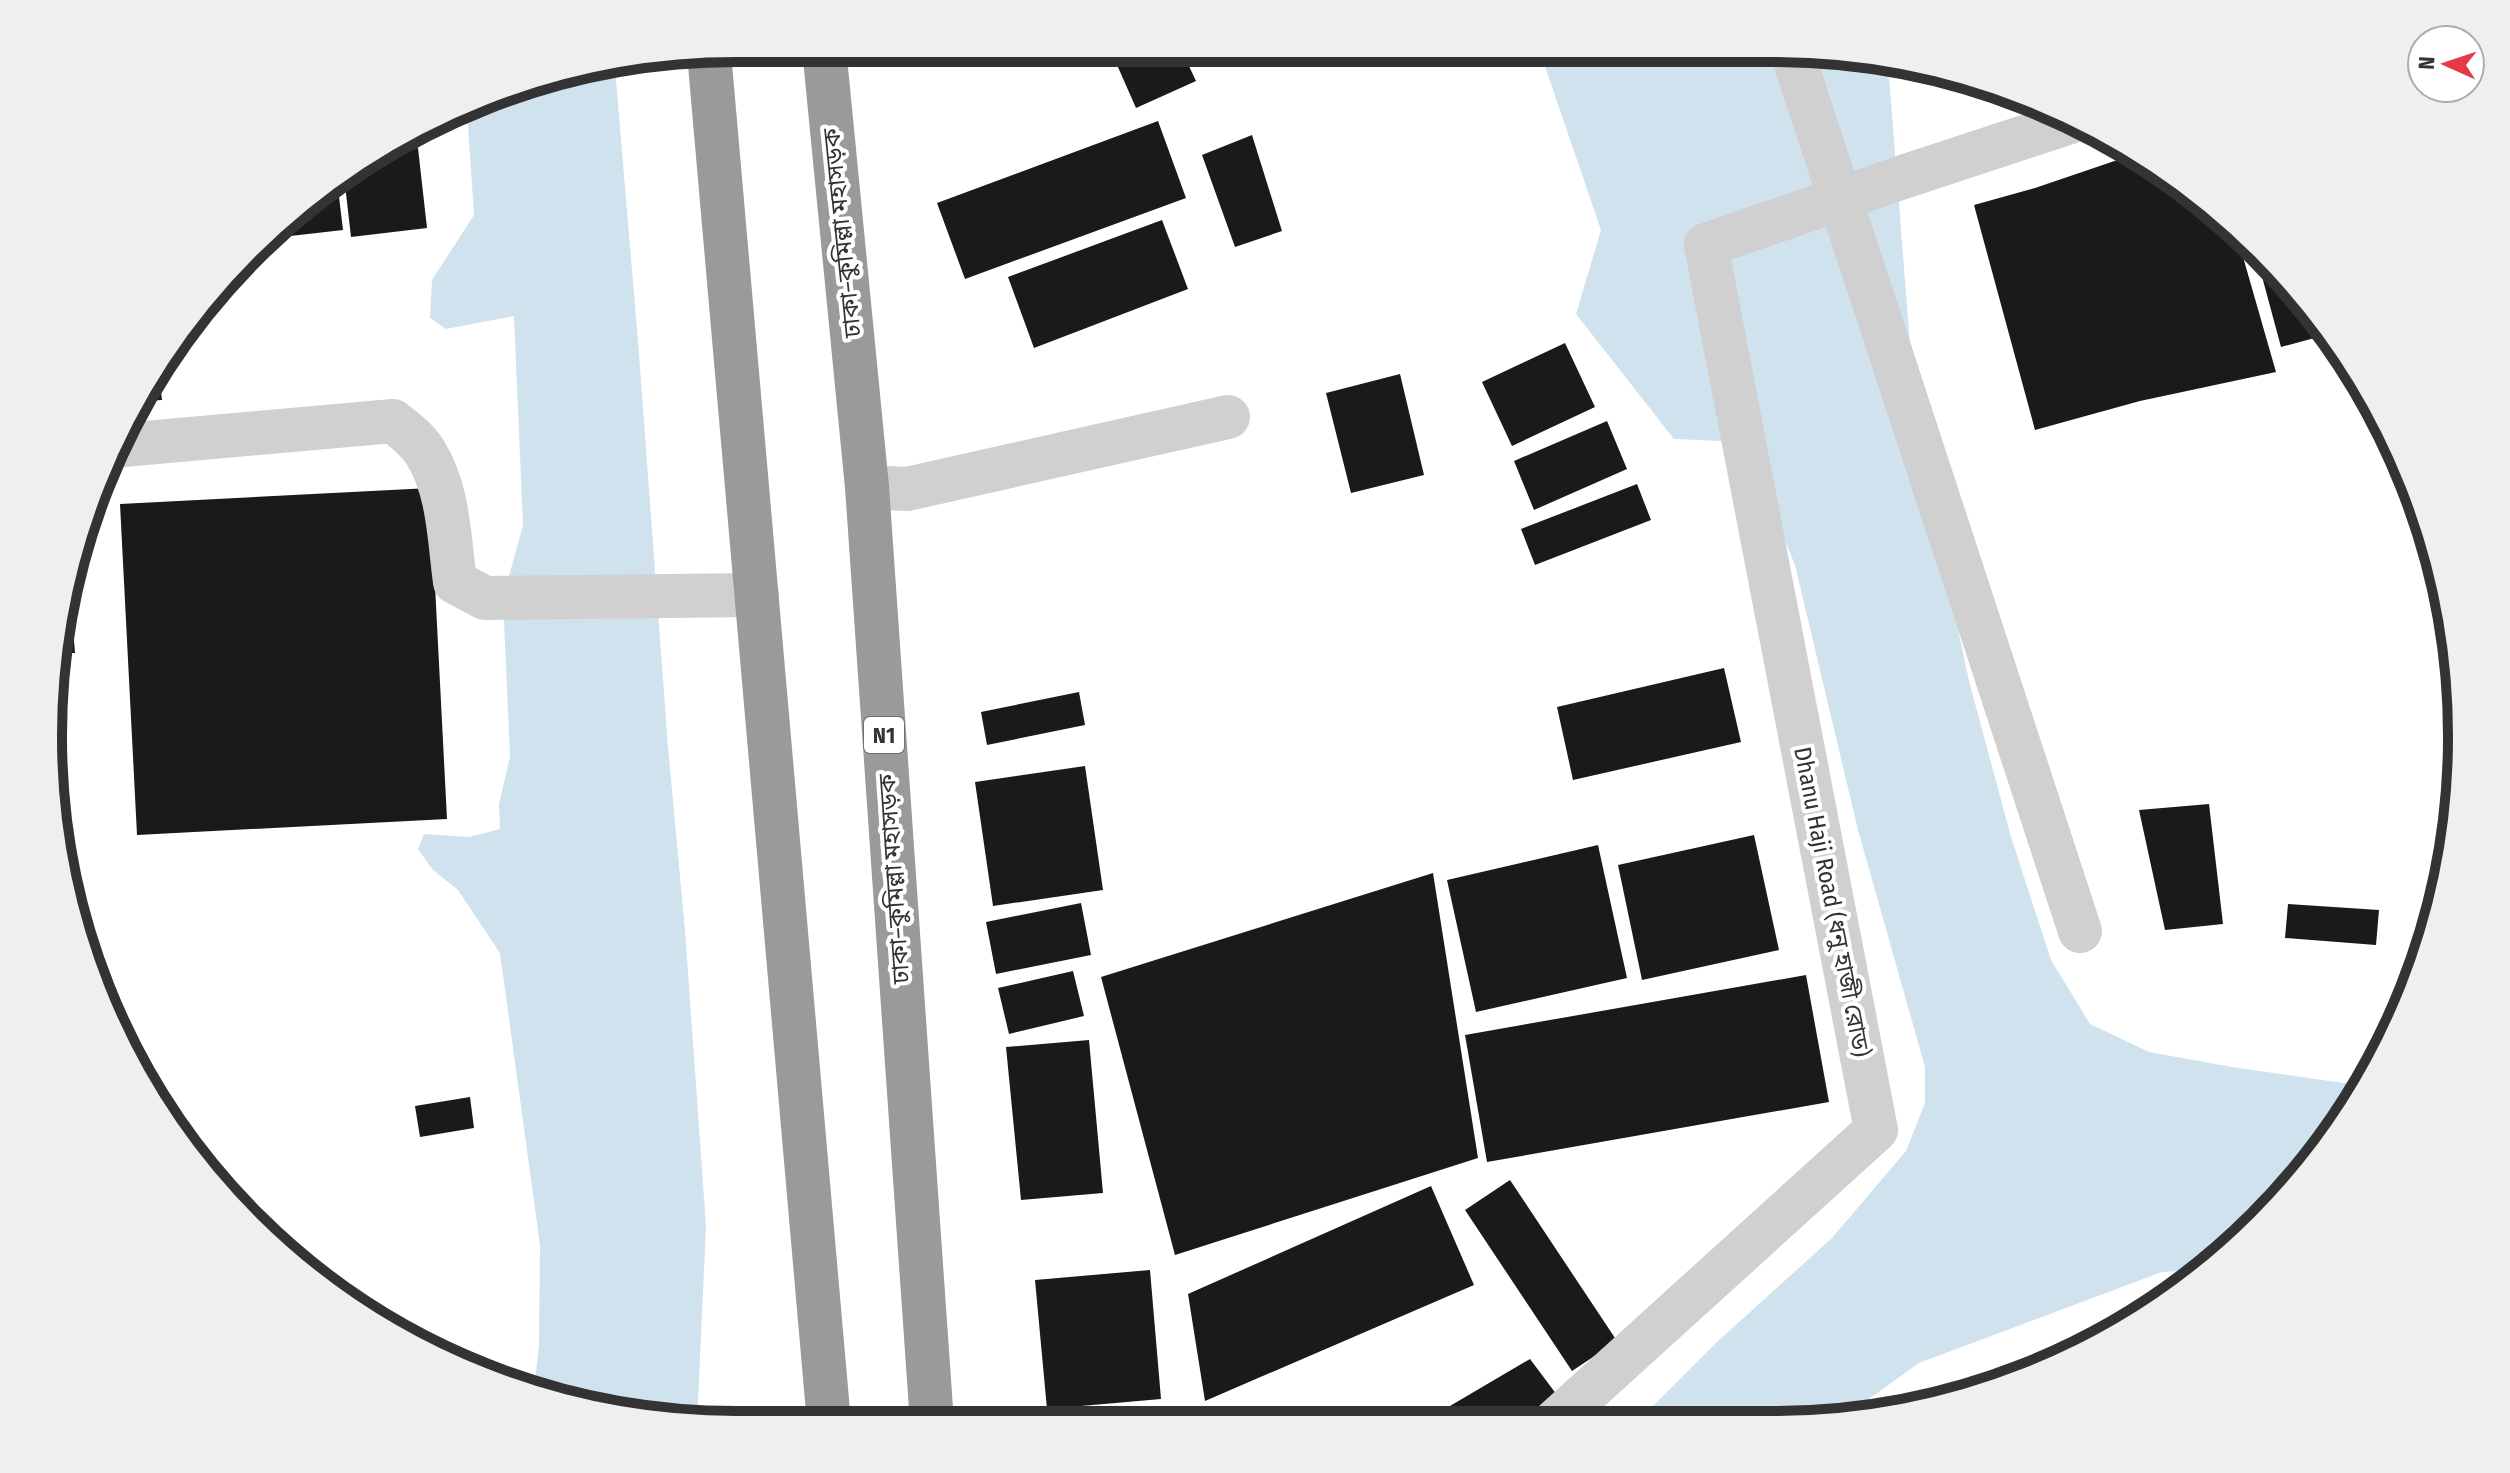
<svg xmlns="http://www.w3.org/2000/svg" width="2510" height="1473" font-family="'Fira Sans Condensed','Noto Sans Bengali',sans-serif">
  <rect width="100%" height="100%" fill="#fff"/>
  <!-- water -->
  <path fill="#cfe2ee" d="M 1539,49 L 1819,50 L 1888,63 L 1917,435 L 1969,681 L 2011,837 L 2051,960 L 2090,1024 L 2149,1052 L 2232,1067 L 2364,1086 L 2346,1119 L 2260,1224 L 2200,1270 L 2162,1272 L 1919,1363 L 1841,1419 L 1819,1423 L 1636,1423 L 1718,1341 L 1832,1238 L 1906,1151 L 1925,1103 L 1925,1067 L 1858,830 L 1795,565 L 1744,442 L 1674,439 L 1576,314 L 1601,230 Z
    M 615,68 L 639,354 L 668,747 L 685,931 L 706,1226 L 697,1423 L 534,1392 L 539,1344 L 540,1245 L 500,953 L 458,890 L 432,869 L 418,849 L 424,834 L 469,837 L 500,829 L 499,804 L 510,757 L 503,598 L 523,525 L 514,316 L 446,329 L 430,318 L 432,280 L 474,215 L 467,110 L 516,84 Z"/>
  <!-- building -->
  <path fill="#1a1a1a" d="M 1110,49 L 1181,49 L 1196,81 L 1136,108 Z
    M 1158,121 L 1186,198 L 965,279 L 937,203 Z
    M 1252,135 L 1282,231 L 1235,247 L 1202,155 Z
    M 418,148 L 427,228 L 351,237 L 344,176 L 390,152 Z
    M 2135,154 L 2156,164 L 2235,229 L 2276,372 L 2140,401 L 2035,430 L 1974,205 L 2035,188 Z
    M 337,180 L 343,230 L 273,238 L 318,190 Z
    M 1162,220 L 1188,289 L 1034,348 L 1008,277 Z
    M 2253,243 L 2260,249 L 2329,334 L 2281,347 Z
    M 1565,343 L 1595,407 L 1512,446 L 1482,382 Z
    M 158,368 L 162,400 L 143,401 Z
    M 1400,374 L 1424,475 L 1351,493 L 1326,393 Z
    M 1607,421 L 1627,469 L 1534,510 L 1514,461 Z
    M 1637,484 L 1651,520 L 1535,565 L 1521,529 Z
    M 430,488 L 447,819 L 137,835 L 120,504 Z
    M 69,579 L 75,653 L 62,653 L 64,632 Z
    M 1724,668 L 1741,742 L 1573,780 L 1557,707 Z
    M 1079,692 L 1085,725 L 987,745 L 981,712 Z
    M 1085,766 L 1103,890 L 993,906 L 975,782 Z
    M 2209,804 L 2223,924 L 2165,930 L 2139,810 Z
    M 1754,835 L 1779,950 L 1642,980 L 1618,865 Z
    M 1598,845 L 1627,978 L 1476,1012 L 1447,880 Z
    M 1433,873 L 1478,1158 L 1175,1255 L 1101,977 Z
    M 1081,903 L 1091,955 L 996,974 L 986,922 Z
    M 2288,904 L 2379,910 L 2376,945 L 2285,938 Z
    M 1073,971 L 1084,1016 L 1009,1034 L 998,988 Z
    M 1806,975 L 1829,1102 L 1487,1162 L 1465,1035 Z
    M 1089,1040 L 1103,1193 L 1021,1200 L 1006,1047 Z
    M 470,1097 L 474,1128 L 420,1137 L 415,1106 Z
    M 1510,1180 L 1617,1341 L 1572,1371 L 1465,1210 Z
    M 1431,1186 L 1474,1285 L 1205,1401 L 1188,1294 Z
    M 1150,1270 L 1161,1399 L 1047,1409 L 1035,1280 Z
    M 1530,1359 L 1578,1423 L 1421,1423 Z"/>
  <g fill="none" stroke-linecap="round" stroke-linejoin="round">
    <!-- minor -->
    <path stroke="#d0d0d0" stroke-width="44" d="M 1791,49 L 2080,931
      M 1906,176 L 2070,122
      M 123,445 L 393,421 C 404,430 417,439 425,452 C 449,490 449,538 455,582 L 485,598 L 757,595
      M 867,487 L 907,489 L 1228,417
      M 1553,1423 L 1876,1130 L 1706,245"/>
    <!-- highway -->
    <path stroke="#9a9a9a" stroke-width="44" d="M 824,48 L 867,487 L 932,1423
      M 709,53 L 829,1423"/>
    <!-- minor-bridge -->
    <path stroke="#d0d0d0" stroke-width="44" d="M 1706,245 L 1906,176"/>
  </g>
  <g text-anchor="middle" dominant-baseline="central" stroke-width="8" stroke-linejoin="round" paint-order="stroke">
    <!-- shield labels -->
    <rect fill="#fff" stroke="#707070" stroke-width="2" x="864" y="717" width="40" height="36" rx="6"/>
    <g font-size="22" font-weight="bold" fill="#333">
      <text x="884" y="735">N1</text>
    </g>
    <!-- street labels -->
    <g font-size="24" fill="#333" stroke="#fff">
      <text transform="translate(842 233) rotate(-96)">ঢাকা–কুমিল্লা মহাসড়ক</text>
      <text transform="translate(894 879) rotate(-94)">ঢাকা–কুমিল্লা মহাসড়ক</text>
      <text transform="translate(1832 902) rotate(79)">Dhanu Haji Road (ধনু হাজী রোড)</text>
    </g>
  </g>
  <!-- crop -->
  <path d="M0 0H2510V1473H0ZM736 62H1774A674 674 0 0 1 2448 736V737A674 674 0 0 1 1774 1411H736A674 674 0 0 1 62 737V736A674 674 0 0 1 736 62Z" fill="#efefef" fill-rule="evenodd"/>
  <path fill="none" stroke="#333" stroke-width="10" d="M736 62H1774A674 674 0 0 1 2448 736V737A674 674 0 0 1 1774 1411H736A674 674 0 0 1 62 737V736A674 674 0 0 1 736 62Z"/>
  <!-- north arrow -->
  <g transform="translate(2446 64) rotate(273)"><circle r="38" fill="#ffffff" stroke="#adadad" stroke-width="2"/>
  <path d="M0-6L14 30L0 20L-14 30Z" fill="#e63946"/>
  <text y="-12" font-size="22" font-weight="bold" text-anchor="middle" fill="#333333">N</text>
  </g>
</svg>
